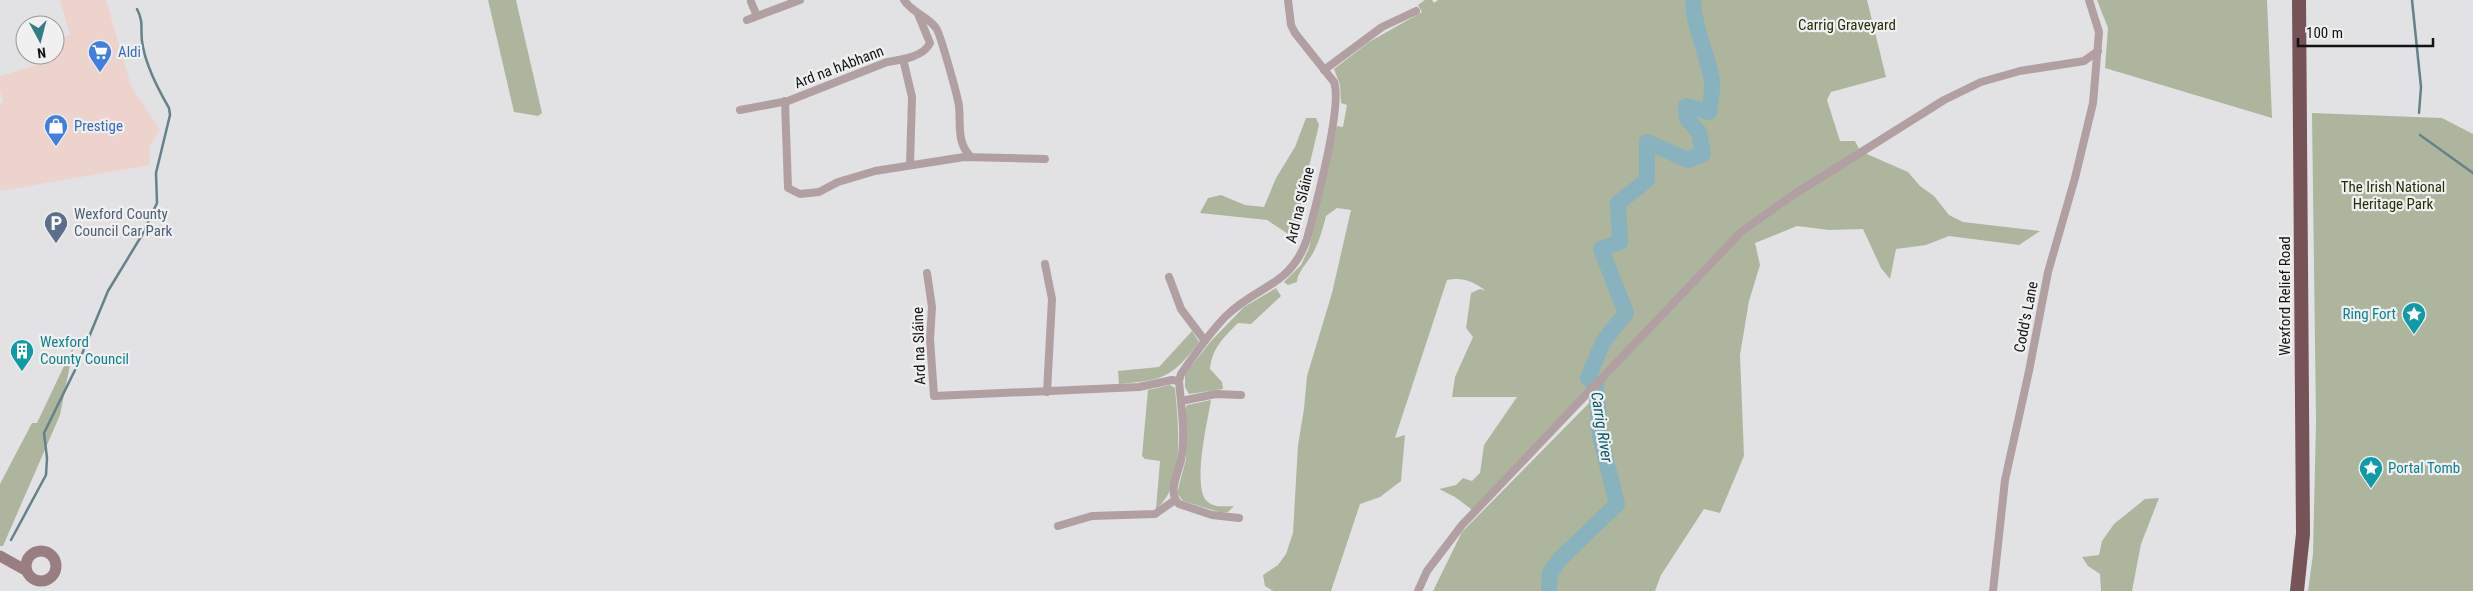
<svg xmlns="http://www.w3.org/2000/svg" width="2473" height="591" font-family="'Roboto Condensed',sans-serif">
  <rect width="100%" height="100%" fill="#e2e2e4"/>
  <!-- commercial -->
  <path fill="#ecd3cb" d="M 60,0 L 106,0 L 131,86 L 160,130 L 149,147 L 150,165 L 0,191 L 0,104 L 3,102 L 0,91 L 0,76 L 53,60 L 55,40 L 70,35 Z"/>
  <!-- green -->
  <path fill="#adb69c" d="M 488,0 L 516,0 L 542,113 L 538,116 L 514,112 Z
    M 1425,0 L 1432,0 L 1434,3 L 1438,0 L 1867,0 L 1886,77 L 1831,92 L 1827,100 L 1840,141 L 1855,141 L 1860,151 L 1908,172 L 1920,186 L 1934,196 L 1949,215 L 1963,222 L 2040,231 L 2019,245 L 1949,236 L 1926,245 L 1896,249 L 1890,279 L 1881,268 L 1863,229 L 1829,230 L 1797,226 L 1755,243 L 1760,265 L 1749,301 L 1740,355 L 1744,456 L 1720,513 L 1704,509 L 1661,575 L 1655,591 L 1549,591 L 1550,573 L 1559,560 L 1617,504 L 1600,436 L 1596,385 L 1475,512 L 1455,497 L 1439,489 L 1456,485 L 1463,478 L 1472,481 L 1480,473 L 1484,445 L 1517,397 L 1452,397 L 1455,377 L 1473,337 L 1466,328 L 1471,293 L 1480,289 L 1486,291 C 1473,281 1462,277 1447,280 L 1395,438 L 1405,435 L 1401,481 L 1380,497 L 1360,504 L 1331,591 L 1273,591 L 1265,586 L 1263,575 L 1278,565 L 1286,554 L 1293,533 L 1298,445 L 1304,409 L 1307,376 L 1332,293 L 1351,210 L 1337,208 L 1326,216 C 1323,228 1320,239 1314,251 C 1310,260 1297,272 1297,282 L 1288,285 L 1284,282 L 1301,265 L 1309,248 L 1337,126 L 1343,127 L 1347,105 L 1341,103 L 1340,85 L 1334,69 L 1369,42 L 1422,12 L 1418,5 Z
    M 2097,0 L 2267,0 L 2272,118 L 2105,68 L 2108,28 Z
    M 2312,113 L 2442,118 L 2473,134 L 2473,591 L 2308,591 L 2313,554 L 2316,421 Z
    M 1306,118 L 1316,118 L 1319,125 L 1302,196 L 1301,217 L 1297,233 L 1291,236 L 1267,220 L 1200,213 L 1208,198 L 1221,195 L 1245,205 L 1264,207 L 1276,178 L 1295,147 Z
    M 1276,288 L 1281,296 L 1251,324 L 1238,323 C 1224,337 1212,348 1210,369 L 1222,382 L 1223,389 L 1189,394 L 1185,387 L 1185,374 L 1211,341 L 1244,307 Z
    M 1192,331 L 1199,342 C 1172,378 1163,380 1119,384 L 1118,371 L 1159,367 Z
    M 74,345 L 60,415 L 3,546 L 0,546 L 0,484 L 32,423 L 37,423 Z
    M 1170,385 L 1175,388 C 1178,422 1186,486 1156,509 L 1160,461 L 1145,459 L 1142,456 L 1148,390 Z
    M 1211,400 C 1208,419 1191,490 1208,502 C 1215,508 1225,506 1234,506 L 1228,512 L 1222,513 L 1183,501 L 1177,493 L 1186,459 L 1185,410 L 1187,405 Z
    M 1590,402 L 1597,447 L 1610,503 L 1570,540 L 1544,575 L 1542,591 L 1433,591 L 1462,532 Z
    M 2159,498 L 2141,544 L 2132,591 L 2101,591 L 2100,574 L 2088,566 L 2082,557 L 2099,555 L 2102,541 L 2114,524 L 2145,499 Z"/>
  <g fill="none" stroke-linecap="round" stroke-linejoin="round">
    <!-- stream -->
    <path stroke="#65828a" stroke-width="2.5" d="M 2412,0 L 2421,87 L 2419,113
      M 2420,135 L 2473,173
      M 11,540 L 46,475 L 47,458 L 44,433 L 77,366 L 108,291 L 142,235 L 157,203 L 156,173 L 170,115 L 169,108 C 158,89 147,68 143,47 C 139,31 145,24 137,9"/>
    <!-- river -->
    <path stroke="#88b2bd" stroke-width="16" d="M 1549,591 L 1550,573 L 1560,559 L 1617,504 L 1600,436 L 1596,385 L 1588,378 L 1603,342 L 1626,313 L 1601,249 L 1620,242 L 1618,203 L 1647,180 L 1647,142 L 1688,160 L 1703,154 L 1699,132 L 1687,119 L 1686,106 L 1709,112 C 1710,102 1713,90 1712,80 C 1707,53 1694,28 1693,0"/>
    <!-- street -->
    <path stroke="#b19fa1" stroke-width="8" d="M 904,0 C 912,13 928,16 936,28 C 940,32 958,98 959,106 C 961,125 956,142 971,157
      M 751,2 L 757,16
      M 747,20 L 800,0
      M 903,59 L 912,97 L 910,164
      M 1324,70 L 1382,27 L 1416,11
      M 785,101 L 788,188 L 800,194 L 819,192 L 838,182 L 875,171 L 964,157 L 1045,159
      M 740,110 L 788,101 L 887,62 C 900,60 924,57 930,43 L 918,14
      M 1045,264 L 1052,299 L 1047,392
      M 927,273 L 932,307 L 930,339 L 934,396 L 1139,387 L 1172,380 L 1179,381
      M 1169,277 L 1181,309 L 1205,341
      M 1181,401 L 1216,394 L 1241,395
      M 1239,518 L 1212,515 L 1179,504 C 1167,493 1178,474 1181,460 C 1186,435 1181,406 1179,381 L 1181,374 C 1195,354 1209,333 1226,316 C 1258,285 1291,286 1307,239 C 1315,209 1343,106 1334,82 L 1295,33 L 1291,25 L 1288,0
      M 1058,526 L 1092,516 L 1155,514 L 1175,500
      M 1418,591 L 1427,571 L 1462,525 L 1741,232 L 1790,197 L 1944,100 L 1981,82 L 2020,71 L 2084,61 L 2098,51
      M 1993,591 L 2005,480 L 2029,371 L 2048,272 L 2075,178 L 2093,103 L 2099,32 L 2089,0"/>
    <!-- secondary -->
    <path stroke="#987e81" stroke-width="11" d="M26 566a15 15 0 1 1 30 0a15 15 0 1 1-30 0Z
      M 0,556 L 27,571"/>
    <!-- highway -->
    <path stroke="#765357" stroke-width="14" d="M 2297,591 L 2303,534 L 2299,0"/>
  </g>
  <!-- icons -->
  <defs>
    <g id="supermarket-pin" transform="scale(1.25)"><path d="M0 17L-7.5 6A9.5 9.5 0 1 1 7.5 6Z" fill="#3f7fe0" stroke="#f0f0f1"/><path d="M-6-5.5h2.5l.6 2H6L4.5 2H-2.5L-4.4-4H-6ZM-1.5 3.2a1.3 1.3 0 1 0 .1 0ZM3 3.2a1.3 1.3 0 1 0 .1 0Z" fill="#fff"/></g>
    <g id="shop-pin" transform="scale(1.25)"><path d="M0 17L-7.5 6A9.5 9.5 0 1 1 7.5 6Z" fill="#3f7fe0" stroke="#f0f0f1"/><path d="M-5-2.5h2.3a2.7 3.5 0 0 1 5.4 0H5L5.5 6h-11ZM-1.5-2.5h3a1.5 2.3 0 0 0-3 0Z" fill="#fff"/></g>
    <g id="parking-pin" transform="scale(1.25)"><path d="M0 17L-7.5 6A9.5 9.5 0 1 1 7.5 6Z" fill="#5c6f8a" stroke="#f0f0f1"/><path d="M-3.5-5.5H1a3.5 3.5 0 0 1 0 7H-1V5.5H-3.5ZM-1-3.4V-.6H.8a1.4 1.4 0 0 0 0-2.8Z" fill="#fff"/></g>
    <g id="sight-pin" transform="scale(1.25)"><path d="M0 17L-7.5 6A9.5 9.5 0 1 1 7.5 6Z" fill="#0f9aa8" stroke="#f0f0f1"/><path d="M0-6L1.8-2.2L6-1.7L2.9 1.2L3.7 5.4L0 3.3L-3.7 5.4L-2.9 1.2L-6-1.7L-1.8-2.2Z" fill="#fff"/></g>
    <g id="building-pin" transform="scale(1.25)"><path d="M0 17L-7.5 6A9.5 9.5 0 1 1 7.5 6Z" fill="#0f9aa8" stroke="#f0f0f1"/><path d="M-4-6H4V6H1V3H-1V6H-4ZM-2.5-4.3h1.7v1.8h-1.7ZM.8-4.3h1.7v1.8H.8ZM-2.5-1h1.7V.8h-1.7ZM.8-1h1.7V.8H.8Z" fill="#fff"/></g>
  </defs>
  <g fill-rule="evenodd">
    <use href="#supermarket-pin" x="100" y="52"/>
    <use href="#shop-pin" x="56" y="126"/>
    <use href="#parking-pin" x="56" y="223"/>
    <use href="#sight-pin" x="2414" y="314"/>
    <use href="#building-pin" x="22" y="351"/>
    <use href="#sight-pin" x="2371" y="468"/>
  </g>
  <g text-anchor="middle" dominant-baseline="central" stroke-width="4.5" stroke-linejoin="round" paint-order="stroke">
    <!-- park labels -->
    <g font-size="15" fill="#252f07" stroke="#f0f0f1">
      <text x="1847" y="25">Carrig Graveyard</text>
      <text x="2393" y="187">The Irish National<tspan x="2393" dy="17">Heritage Park</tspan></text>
    </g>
    <!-- shop labels -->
    <g font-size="15" fill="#366cbe" stroke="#f0f0f1" text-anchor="start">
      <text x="118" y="52">Aldi</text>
      <text x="74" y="126">Prestige</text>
    </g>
    <!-- street labels -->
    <g font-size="15" fill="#131314" stroke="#f0f0f1">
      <text transform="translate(839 67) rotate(-21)">Ard na hAbhann</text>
      <text transform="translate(1300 205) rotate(-76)">Ard na Sláine</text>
      <text transform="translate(2285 296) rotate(-90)">Wexford Relief Road</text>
      <text transform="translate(2026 317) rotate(-79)">Codd's Lane</text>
      <text transform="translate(919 346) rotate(-92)">Ard na Sláine</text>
    </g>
    <!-- service labels -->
    <g font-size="15" fill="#4e5e75" stroke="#f0f0f1" text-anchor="start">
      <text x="74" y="214">Wexford County<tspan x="74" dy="17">Council Car Park</tspan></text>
    </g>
    <!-- culture labels -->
    <g font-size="15" fill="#0d838f" stroke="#f0f0f1" text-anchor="start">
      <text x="2396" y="314" text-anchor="end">Ring Fort</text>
      <text x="40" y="342">Wexford<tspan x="40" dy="17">County Council</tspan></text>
      <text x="2388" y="468">Portal Tomb</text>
    </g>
    <!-- water labels -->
    <g font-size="16" font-style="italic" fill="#005c6d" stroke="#f0f0f1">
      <text transform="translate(1602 427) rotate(81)">Carrig River</text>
    </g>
  </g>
  <!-- north arrow -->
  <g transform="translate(40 40) rotate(173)"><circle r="24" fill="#f0f0f1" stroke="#989899"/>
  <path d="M0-4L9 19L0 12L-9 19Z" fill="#347c85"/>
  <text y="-8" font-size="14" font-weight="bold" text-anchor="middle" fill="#131314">N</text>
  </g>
  <!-- scale -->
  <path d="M2298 38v8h135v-8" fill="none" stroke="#131314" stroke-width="2.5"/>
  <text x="2306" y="38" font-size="15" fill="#131314" stroke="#f0f0f1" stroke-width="4" paint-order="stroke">100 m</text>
</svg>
